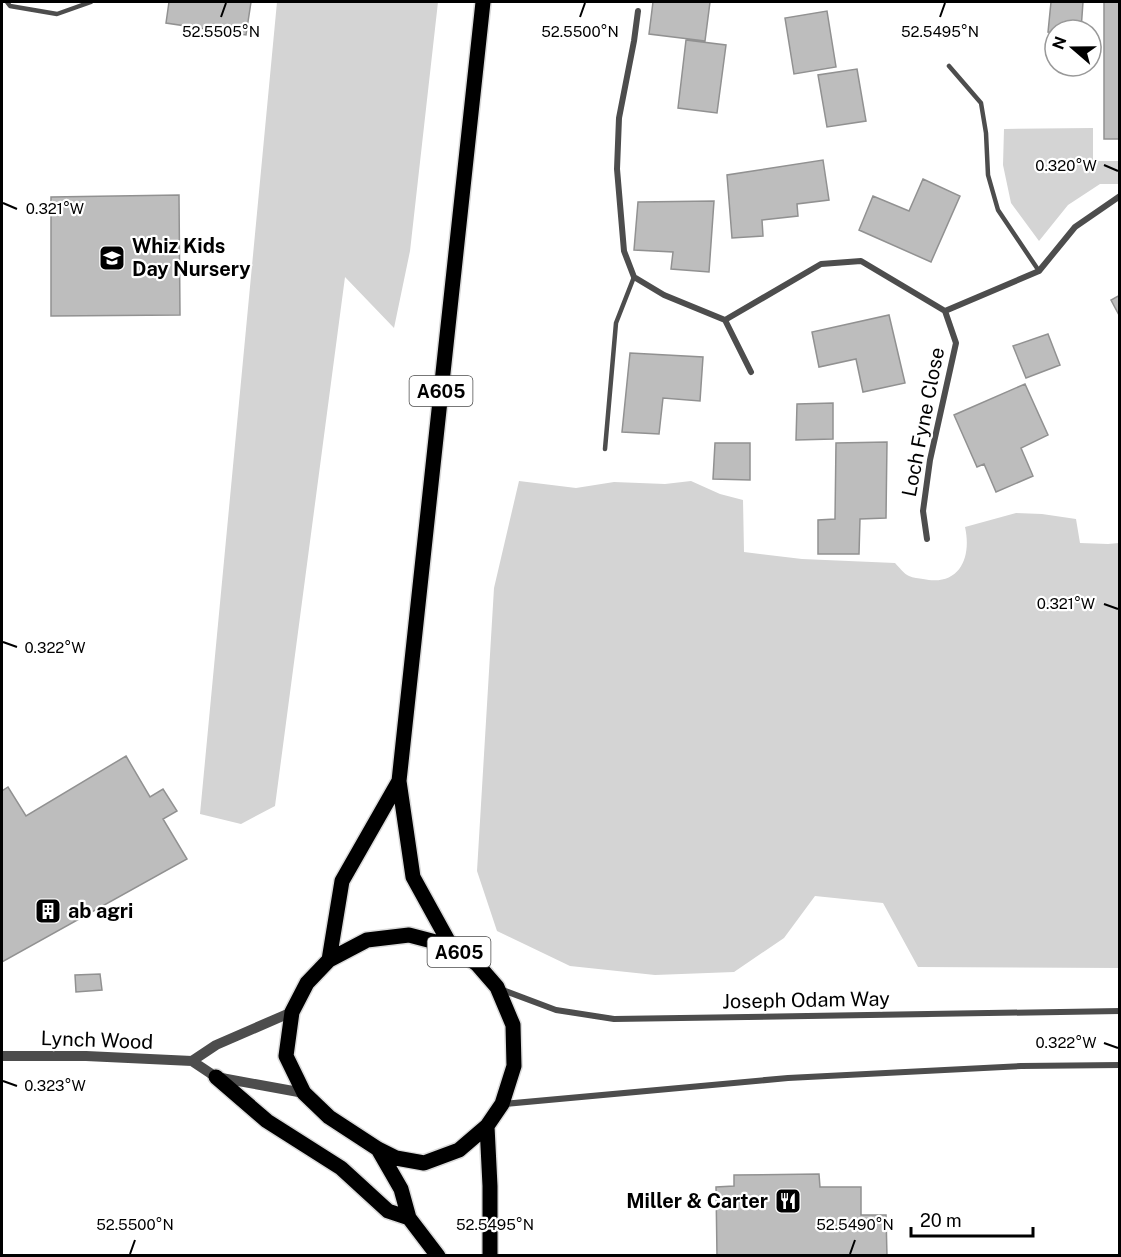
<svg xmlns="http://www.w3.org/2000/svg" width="1121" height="1257" font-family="'Public Sans',sans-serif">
  <rect width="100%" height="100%" fill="#fff"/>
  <!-- green -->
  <path fill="#d4d4d4" d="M 277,2 L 438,2 L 410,251 L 394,328 L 345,277 L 275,806 L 241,824 L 200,814 Z
    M 1093,128 L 1093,161 L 1119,161 L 1119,184 L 1100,184 L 1068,205 L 1039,241 L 1011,203 L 1003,165 L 1004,129 Z
    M 519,481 L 576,488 L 614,482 L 665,484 L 691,481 L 720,494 L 743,500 L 744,552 L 802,559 L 895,563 C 899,567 904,574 909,576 C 913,578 919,578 923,579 C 959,587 972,558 965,527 L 1016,513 L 1042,514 L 1076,519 L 1080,543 L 1108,544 L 1119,543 L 1119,968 L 918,967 L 883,903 L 815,896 L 784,938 L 734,972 L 655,975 L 570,966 L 497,931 L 477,871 L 494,588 Z"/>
  <!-- building -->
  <path fill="#bdbdbd" stroke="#919191" stroke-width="1.5" d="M 169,2 L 251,2 L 246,35 L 166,23 Z
    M 653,2 L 710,2 L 705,41 L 649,34 Z
    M 1051,2 L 1083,2 L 1081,30 L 1055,30 L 1055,33 L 1048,32 Z
    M 1104,2 L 1120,2 L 1120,139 L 1104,139 Z
    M 827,11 L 836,67 L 794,74 L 785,18 Z
    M 686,40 L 726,45 L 717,113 L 678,108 Z
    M 857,69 L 866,121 L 827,127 L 818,75 Z
    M 823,160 L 829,200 L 797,204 L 798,216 L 762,220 L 763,236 L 732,238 L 727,175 Z
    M 923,179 L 960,196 L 931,262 L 859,230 L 873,196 L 909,211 Z
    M 179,195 L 180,315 L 51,316 L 51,197 Z
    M 714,201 L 709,272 L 671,269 L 673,252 L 634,250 L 638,202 Z
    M 1120,295 L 1120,317 L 1111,300 Z
    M 889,315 L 905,383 L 863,392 L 856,359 L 819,367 L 812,332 Z
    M 1048,334 L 1060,365 L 1026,378 L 1013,346 Z
    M 630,353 L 703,357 L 700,401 L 663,398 L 659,434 L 622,432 Z
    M 1025,384 L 1048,435 L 1021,448 L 1033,476 L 996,492 L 984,464 L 977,467 L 954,415 Z
    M 833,403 L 833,439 L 796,440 L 797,404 Z
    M 887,442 L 886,518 L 860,519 L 859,554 L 818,554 L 818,520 L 835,519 L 836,443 Z
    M 715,443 L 750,443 L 750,480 L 713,479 Z
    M 126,756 L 150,797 L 163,789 L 177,811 L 163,819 L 187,859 L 2,962 L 2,791 L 8,787 L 26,816 Z
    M 100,974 L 102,990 L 76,992 L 75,975 Z
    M 819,1174 L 820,1187 L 861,1187 L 861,1215 L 886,1215 L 887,1256 L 717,1256 L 716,1187 L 734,1186 L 734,1175 Z"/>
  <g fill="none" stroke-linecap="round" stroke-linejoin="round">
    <!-- primary casing -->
    <g stroke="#dbdbdb" stroke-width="18">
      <path id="primary" d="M 409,935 L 451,946 L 477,964 L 497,987 L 513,1025 L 514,1066 L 502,1104 L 487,1126 L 459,1150 L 424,1163 L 396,1158 L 378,1149 L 329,1117 L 304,1093 L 286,1056 L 292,1012 L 307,983 L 329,960 L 367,940 Z
        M 451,946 L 413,877 L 399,781 L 483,2
        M 329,960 L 342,881 L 399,781
        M 216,1077 L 267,1121 L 341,1168 L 388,1211 L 409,1218
        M 487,1126 L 490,1186 L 490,1256
        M 378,1149 L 401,1189 L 409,1218 L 438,1256"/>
    </g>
    <!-- service -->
    <path stroke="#4d4d4d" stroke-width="4.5" d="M 7,2 L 10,6 L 57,14 L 91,2
      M 949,66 L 981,103 L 986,133 L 988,175 L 998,210 L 1039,271
      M 605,449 L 616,323 L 634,277"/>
    <!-- minor -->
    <path stroke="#4d4d4d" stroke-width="6" d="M 638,11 L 634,41 L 619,118 L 617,169 L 624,251 L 634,277 L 664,295 L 725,320 L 821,264 L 861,261 L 945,311 L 1039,271 L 1075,227 L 1120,196
      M 725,320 L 751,372
      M 927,539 L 923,511 L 930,460 L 956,343 L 945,311
      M 500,989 L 556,1010 L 614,1019 L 1120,1011
      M 504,1104 L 788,1078 L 1021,1066 L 1120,1065"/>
    <!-- tertiary -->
    <path stroke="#4d4d4d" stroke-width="10" d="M 2,1056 L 86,1056 L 192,1061 L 216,1077 L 304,1093
      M 192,1061 L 216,1045 L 292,1012"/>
    <!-- primary -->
    <use href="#primary" stroke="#000" stroke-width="15"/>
  </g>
  <!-- ticks -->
  <path fill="none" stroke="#000" stroke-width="2" d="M 221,17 L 226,3M 580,17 L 585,3M 940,17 L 945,3M 1104,165 L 1118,171M 3,203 L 17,209M 1104,604 L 1118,609M 3,642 L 17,647M 1104,1043 L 1118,1048M 3,1081 L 17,1086M 130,1254 L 135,1240M 490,1254 L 495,1240M 850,1254 L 855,1240"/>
  <!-- icons -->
  <defs>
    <g id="school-square" transform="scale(1.35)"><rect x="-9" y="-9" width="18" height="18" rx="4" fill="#000" stroke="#fff"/><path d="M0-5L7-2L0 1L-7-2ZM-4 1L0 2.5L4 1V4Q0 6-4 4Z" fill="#fff"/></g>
    <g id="building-square" transform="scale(1.35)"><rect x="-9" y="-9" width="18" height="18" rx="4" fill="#000" stroke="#fff"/><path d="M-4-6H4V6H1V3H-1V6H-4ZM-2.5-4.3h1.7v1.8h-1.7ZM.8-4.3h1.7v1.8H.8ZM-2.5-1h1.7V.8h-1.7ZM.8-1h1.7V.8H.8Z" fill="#fff"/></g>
    <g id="restaurant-square" transform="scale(1.35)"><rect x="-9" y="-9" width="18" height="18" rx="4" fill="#000" stroke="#fff"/><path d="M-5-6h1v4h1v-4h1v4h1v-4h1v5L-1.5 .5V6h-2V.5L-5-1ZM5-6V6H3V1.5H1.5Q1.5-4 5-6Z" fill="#fff"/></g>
  </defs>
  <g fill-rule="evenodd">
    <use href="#school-square" x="112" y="258"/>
    <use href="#building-square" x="48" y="911"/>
    <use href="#restaurant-square" x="788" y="1201"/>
  </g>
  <g text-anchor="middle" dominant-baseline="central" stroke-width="4.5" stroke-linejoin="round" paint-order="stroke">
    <!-- shield labels -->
    <g fill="#fff" stroke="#4c4c4c" stroke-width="1.5">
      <rect x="409.5" y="376" width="63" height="30" rx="4.5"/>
      <rect x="427.5" y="937" width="63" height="30" rx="4.5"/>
    </g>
    <g font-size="18" font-weight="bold" fill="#000">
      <text x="441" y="391">A605</text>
      <text x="459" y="952">A605</text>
    </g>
    <!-- poi labels -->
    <g font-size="20" font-weight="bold" fill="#000" stroke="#fff" text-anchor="start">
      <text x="132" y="246">Whiz Kids<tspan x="132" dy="23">Day Nursery</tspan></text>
      <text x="68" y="911">ab agri</text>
      <text x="768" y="1201" text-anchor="end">Miller &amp; Carter</text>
    </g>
    <!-- street labels -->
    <g font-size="20" fill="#000" stroke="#fff">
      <text transform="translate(923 422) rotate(-79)">Loch Fyne Close</text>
      <text transform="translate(806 1000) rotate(-1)">Joseph Odam Way</text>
      <text transform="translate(97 1040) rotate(2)">Lynch Wood</text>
    </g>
  </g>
  <g font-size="15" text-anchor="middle" fill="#000" stroke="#fff" stroke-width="4.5" stroke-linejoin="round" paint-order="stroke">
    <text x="221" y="37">52.5505°N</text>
    <text x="580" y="37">52.5500°N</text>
    <text x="940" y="37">52.5495°N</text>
    <text x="1066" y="171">0.320°W</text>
    <text x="55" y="214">0.321°W</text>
    <text x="1066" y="609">0.321°W</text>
    <text x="55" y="653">0.322°W</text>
    <text x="1066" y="1048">0.322°W</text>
    <text x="55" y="1091">0.323°W</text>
    <text x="135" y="1230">52.5500°N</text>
    <text x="495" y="1230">52.5495°N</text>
    <text x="855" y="1230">52.5490°N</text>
  </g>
  <!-- border -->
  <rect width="1121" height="1257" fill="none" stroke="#000000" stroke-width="6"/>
  <!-- north arrow -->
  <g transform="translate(1073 48) rotate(290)"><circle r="28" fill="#ffffff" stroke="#999999" stroke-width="1.5"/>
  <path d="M0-4.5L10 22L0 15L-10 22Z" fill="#000000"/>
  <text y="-9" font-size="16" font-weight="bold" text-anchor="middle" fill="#000000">N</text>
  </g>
  <!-- scale -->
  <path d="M911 1227v9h122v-9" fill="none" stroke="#000000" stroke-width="3"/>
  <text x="920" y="1227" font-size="18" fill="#000000" stroke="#ffffff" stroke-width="4.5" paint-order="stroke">20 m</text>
</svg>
